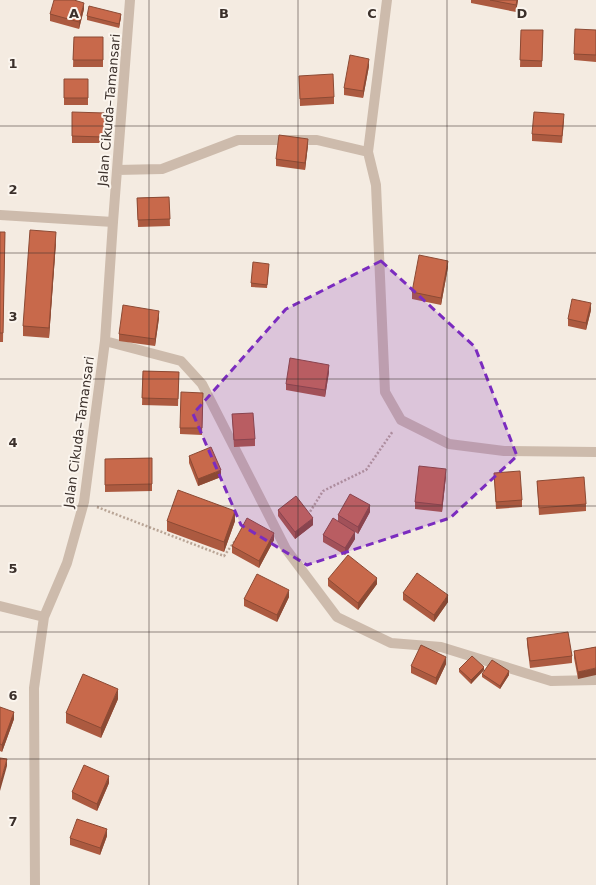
<svg xmlns="http://www.w3.org/2000/svg" width="596" height="885" font-family="'DejaVu Sans',sans-serif">
  <rect width="100%" height="100%" fill="#f4ebe1"/>
  <g fill="none" stroke-linecap="round" stroke-linejoin="round">
    <!-- path -->
    <path stroke="#b9a596" stroke-width="2.5" stroke-dasharray="2 2" stroke-linecap="butt" d="M 97,507 L 224,556 L 237,538
      M 308,515 L 323,491 L 366,470 L 393,431"/>
    <!-- minor -->
    <path stroke="#cdbbac" stroke-width="10" d="M 368,152 L 387,0
      M 117,170 L 162,169 L 238,140 L 317,140 L 368,152 L 376,185 L 385,392 L 401,420 L 449,444 L 504,451 L 596,452
      M 0,215 L 113,222
      M 105,341 L 181,361 L 202,384 L 286,549 L 337,617 L 391,643 L 441,647 L 551,681 L 596,680
      M 0,606 L 44,617
      M 35,885 L 34,688 L 44,617 L 67,563 L 84,502 L 105,341 L 113,222 L 130,0"/>
  </g>
  <!-- wall -->
  <path fill="#ac5a40" d="M 471,0 L 518,0 L 516,12 L 471,3 Z
    M 84,9 L 79,29 L 50,21 L 50,14 Z
    M 87,16 L 121,17 L 119,28 L 87,20 Z
    M 521,30 L 543,30 L 542,67 L 520,67 Z
    M 596,30 L 596,62 L 574,60 L 574,54 Z
    M 74,37 L 103,37 L 103,67 L 73,67 Z
    M 369,66 L 363,98 L 344,95 L 344,88 Z
    M 299,76 L 334,97 L 334,104 L 300,106 Z
    M 64,79 L 88,79 L 88,105 L 64,105 Z
    M 105,113 L 104,143 L 72,143 L 72,136 Z
    M 564,121 L 562,143 L 532,141 L 532,134 Z
    M 308,145 L 305,170 L 276,166 L 276,159 Z
    M 169,197 L 170,226 L 138,227 L 137,198 Z
    M 0,232 L 5,232 L 3,342 L 0,342 Z
    M 56,242 L 49,338 L 23,336 L 23,326 Z
    M 269,267 L 267,288 L 251,287 L 251,283 Z
    M 448,267 L 441,305 L 412,299 L 412,292 Z
    M 591,310 L 586,330 L 568,326 L 568,319 Z
    M 159,318 L 155,346 L 119,341 L 119,334 Z
    M 143,371 L 179,372 L 178,406 L 142,405 Z
    M 329,372 L 325,397 L 286,390 L 286,384 Z
    M 203,400 L 202,435 L 180,434 L 180,428 Z
    M 232,414 L 255,439 L 255,446 L 234,447 Z
    M 189,456 L 221,477 L 198,486 L 189,463 Z
    M 152,458 L 152,491 L 105,492 L 105,459 Z
    M 494,473 L 522,500 L 522,507 L 496,509 Z
    M 446,476 L 442,512 L 415,509 L 415,502 Z
    M 537,481 L 586,504 L 586,511 L 539,515 Z
    M 278,510 L 313,525 L 295,539 L 278,516 Z
    M 370,512 L 358,534 L 354,531 L 355,539 L 345,555 L 323,542 L 323,535 L 338,521 L 338,515 Z
    M 167,521 L 235,521 L 224,552 L 167,531 Z
    M 274,540 L 259,568 L 232,553 L 232,546 Z
    M 328,579 L 377,584 L 358,610 L 328,586 Z
    M 403,593 L 448,602 L 434,622 L 403,600 Z
    M 289,597 L 277,622 L 244,606 L 244,599 Z
    M 527,638 L 572,656 L 572,663 L 530,668 L 527,644 Z
    M 596,647 L 578,679 L 574,658 L 574,651 Z
    M 446,664 L 436,685 L 411,673 L 411,666 Z
    M 459,669 L 484,670 L 471,684 L 459,672 Z
    M 482,674 L 509,675 L 500,689 L 482,677 Z
    M 118,699 L 101,738 L 66,723 L 66,713 Z
    M 0,707 L 14,719 L 2,752 L 0,751 Z
    M 109,783 L 97,811 L 72,799 L 72,792 Z
    M 107,836 L 100,855 L 70,845 L 70,838 Z"/>
  <!-- shaded-wall -->
  <path fill="#8c4a34" d="M 517,0 L 518,0 L 516,12 L 516,5 Z
    M 84,3 L 84,9 L 79,29 L 79,22 Z
    M 121,14 L 121,17 L 119,28 L 119,24 Z
    M 369,59 L 369,66 L 363,98 L 363,91 Z
    M 308,139 L 308,145 L 305,170 L 305,163 Z
    M 56,232 L 56,242 L 49,338 L 49,328 Z
    M 448,261 L 448,267 L 441,305 L 441,298 Z
    M 591,303 L 591,310 L 586,330 L 586,323 Z
    M 159,311 L 159,318 L 155,346 L 155,339 Z
    M 329,365 L 329,372 L 325,397 L 325,390 Z
    M 446,469 L 446,476 L 442,512 L 442,505 Z
    M 221,470 L 221,477 L 198,486 L 198,479 Z
    M 370,505 L 370,512 L 358,534 L 358,527 Z
    M 235,511 L 235,521 L 224,552 L 224,542 Z
    M 313,518 L 313,525 L 295,539 L 295,532 Z
    M 355,532 L 355,539 L 345,555 L 345,548 Z
    M 274,533 L 274,540 L 259,568 L 259,561 Z
    M 377,578 L 377,584 L 358,610 L 358,603 Z
    M 289,590 L 289,597 L 277,622 L 277,615 Z
    M 448,595 L 448,602 L 434,622 L 434,615 Z
    M 446,657 L 446,664 L 436,685 L 436,678 Z
    M 484,667 L 484,670 L 471,684 L 471,680 Z
    M 596,668 L 596,675 L 578,679 L 578,672 Z
    M 509,671 L 509,675 L 500,689 L 500,686 Z
    M 118,689 L 118,699 L 101,738 L 101,728 Z
    M 14,712 L 14,719 L 2,752 L 2,745 Z
    M 7,759 L 7,766 L 0,791 L 0,784 Z
    M 109,776 L 109,783 L 97,811 L 97,804 Z
    M 107,829 L 107,836 L 100,855 L 100,848 Z"/>
  <!-- building -->
  <path fill="#c8694b" stroke="#8c4a34" d="M 54,0 L 74,0 L 84,3 L 79,22 L 50,14 Z
    M 490,0 L 517,0 L 516,5 Z
    M 89,6 L 121,14 L 119,24 L 87,16 Z
    M 575,29 L 596,30 L 596,55 L 574,54 Z
    M 521,30 L 543,30 L 542,61 L 520,60 Z
    M 74,37 L 103,37 L 103,60 L 73,60 Z
    M 350,55 L 369,59 L 363,91 L 344,88 Z
    M 333,74 L 334,97 L 300,99 L 299,76 Z
    M 64,79 L 88,79 L 88,98 L 64,98 Z
    M 72,112 L 105,113 L 104,137 L 72,136 Z
    M 534,112 L 564,114 L 562,136 L 532,134 Z
    M 279,135 L 308,139 L 305,163 L 276,159 Z
    M 169,197 L 170,219 L 138,220 L 137,198 Z
    M 30,230 L 56,232 L 49,328 L 23,326 Z
    M 0,232 L 5,232 L 3,333 L 0,333 Z
    M 419,255 L 448,261 L 441,298 L 412,292 Z
    M 253,262 L 269,264 L 267,285 L 251,283 Z
    M 572,299 L 591,303 L 586,323 L 568,319 Z
    M 123,305 L 159,311 L 155,339 L 119,334 Z
    M 290,358 L 329,365 L 325,390 L 286,384 Z
    M 143,371 L 179,372 L 178,399 L 142,398 Z
    M 181,392 L 203,393 L 202,428 L 180,428 Z
    M 253,413 L 255,439 L 234,440 L 232,414 Z
    M 211,447 L 221,470 L 198,479 L 189,456 Z
    M 152,458 L 152,484 L 105,485 L 105,459 Z
    M 419,466 L 446,469 L 442,505 L 415,502 Z
    M 520,471 L 522,500 L 496,502 L 494,473 Z
    M 584,477 L 586,504 L 539,508 L 537,481 Z
    M 178,490 L 235,511 L 224,542 L 167,521 Z
    M 350,494 L 370,505 L 358,527 L 338,515 Z
    M 296,496 L 313,518 L 295,532 L 278,510 Z
    M 247,518 L 274,533 L 259,561 L 232,546 Z
    M 333,518 L 355,532 L 345,548 L 323,535 Z
    M 348,555 L 377,578 L 358,603 L 328,579 Z
    M 417,573 L 448,595 L 434,615 L 403,593 Z
    M 257,574 L 289,590 L 277,615 L 244,599 Z
    M 568,632 L 572,656 L 530,661 L 527,638 Z
    M 421,645 L 446,657 L 436,678 L 411,666 Z
    M 596,647 L 596,668 L 578,672 L 574,651 Z
    M 472,656 L 484,667 L 471,680 L 459,669 Z
    M 492,660 L 509,671 L 500,686 L 482,674 Z
    M 83,674 L 118,689 L 101,728 L 66,713 Z
    M 0,707 L 14,712 L 2,745 L 0,744 Z
    M 0,758 L 7,759 L 0,784 Z
    M 84,765 L 109,776 L 97,804 L 72,792 Z
    M 77,819 L 107,829 L 100,848 L 70,838 Z"/>
  <!-- marked area -->
  <path fill="#7b2cbf" fill-opacity="0.2" stroke="#7b2cbf" stroke-width="3" stroke-dasharray="8 5" stroke-linejoin="round" d="M 381,261 L 475,347 L 517,456 L 450,518 L 307,565 L 241,525 L 193,414 L 286,309 Z"/>
  <!-- grid -->
  <path fill="none" stroke="#3b302b" stroke-width="1" stroke-opacity="0.55" d="M 149,0 L 149,885M 298,0 L 298,885M 447,0 L 447,885M 0,126 L 596,126M 0,253 L 596,253M 0,379 L 596,379M 0,506 L 596,506M 0,632 L 596,632M 0,759 L 596,759"/>
  <g text-anchor="middle" dominant-baseline="central" stroke-width="4" stroke-linejoin="round" paint-order="stroke">
    <!-- street labels -->
    <g font-size="13" fill="#3b302b" stroke="#fbf5ee">
      <text transform="translate(109 110) rotate(-85)">Jalan Cikuda–Tamansari</text>
      <text transform="translate(79 432) rotate(-82)">Jalan Cikuda–Tamansari</text>
    </g>
  </g>
  <g font-size="13" text-anchor="middle" font-weight="bold" fill="#3b302b" stroke="#fbf5ee" stroke-width="4" stroke-linejoin="round" paint-order="stroke">
    <text x="74" y="18">A</text>
    <text x="224" y="18">B</text>
    <text x="372" y="18">C</text>
    <text x="522" y="18">D</text>
    <text x="13" y="68">1</text>
    <text x="13" y="194">2</text>
    <text x="13" y="321">3</text>
    <text x="13" y="447">4</text>
    <text x="13" y="573">5</text>
    <text x="13" y="700">6</text>
    <text x="13" y="826">7</text>
  </g>
</svg>
